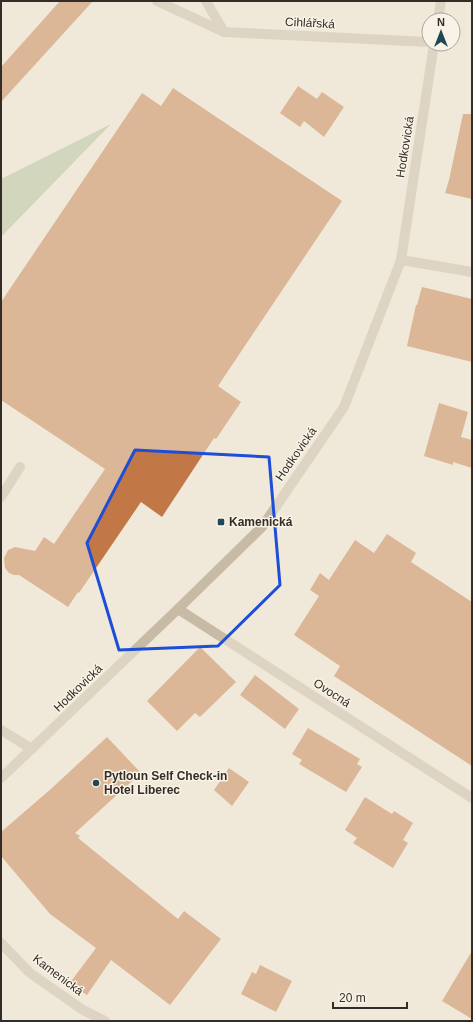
<svg xmlns="http://www.w3.org/2000/svg" width="473" height="1022" font-family="Helvetica,sans-serif">
  <rect width="100%" height="100%" fill="#f0e9da"/>
  <!-- green -->
  <path fill="#adbf9a" d="M 111,124 L 1,237 L 1,179 Z"/>
  <!-- building -->
  <path fill="#c27846" d="M 60,1 L 93,1 L 1,102 L 1,67 Z
    M 298,86 L 317,99 L 322,92 L 344,107 L 324,137 L 304,121 L 300,127 L 280,113 Z
    M 173,88 L 342,201 L 218,386 L 241,402 L 216,439 L 214,438 L 162,517 L 141,502 L 79,593 L 78,592 L 68,607 L 19,575 L 14,575 L 9,573 L 5,568 L 4,558 L 8,550 L 15,547 L 35,551 L 44,537 L 54,544 L 105,469 L 1,400 L 1,302 L 142,93 L 161,106 Z
    M 463,114 L 472,114 L 472,199 L 445,193 L 449,180 Z
    M 422,287 L 472,299 L 472,362 L 407,346 L 416,305 L 417,305 Z
    M 439,403 L 468,412 L 461,437 L 472,440 L 472,468 L 453,462 L 453,465 L 424,456 Z
    M 387,534 L 416,553 L 411,562 L 472,602 L 472,766 L 334,676 L 340,666 L 294,635 L 319,596 L 310,590 L 320,573 L 329,580 L 355,540 L 374,553 Z
    M 200,647 L 236,682 L 200,717 L 195,713 L 177,731 L 147,701 Z
    M 255,675 L 299,709 L 285,729 L 240,695 Z
    M 308,728 L 360,759 L 357,764 L 362,767 L 346,792 L 299,764 L 302,760 L 292,754 Z
    M 107,737 L 141,773 L 75,833 L 80,836 L 78,838 L 178,919 L 184,911 L 221,939 L 170,1005 L 111,960 L 87,995 L 69,984 L 96,948 L 50,914 L 1,856 L 1,832 L 52,788 Z
    M 229,768 L 249,782 L 232,806 L 214,790 Z
    M 365,797 L 392,814 L 394,811 L 413,823 L 403,840 L 408,843 L 393,868 L 353,843 L 357,838 L 345,830 Z
    M 472,951 L 472,1019 L 442,1001 Z
    M 260,965 L 292,981 L 276,1012 L 241,994 L 252,972 L 256,974 Z"/>
  <g fill="none" stroke-linecap="round" stroke-linejoin="round">
    <!-- service -->
    <path stroke="#c8bba6" stroke-width="10" d="M 157,1 L 224,32
      M 1,497 L 20,467"/>
    <!-- minor -->
    <path stroke="#c8bba6" stroke-width="10" d="M 206,1 L 224,32 L 429,42
      M 401,260 L 472,272
      M 178,609 L 472,798
      M 1,943 L 30,973 L 83,1010 L 105,1021"/>
    <!-- tertiary -->
    <path stroke="#c8bba6" stroke-width="10" d="M 438,20 L 441,1
      M 1,730 L 32,749
      M 1,778 L 178,609 L 262,527 L 344,407 L 401,260 L 434,44"/>
  </g>
  <!-- marked area -->
  <path d="M0 0H473V1022H0ZM 135,450 L 269,457 L 280,585 L 218,646 L 119,650 L 87,543 Z" fill="#f0e9da" fill-opacity=".55" fill-rule="evenodd"/>
  <path fill="none" stroke="#1d4ed8" stroke-width="3" stroke-linejoin="round" d="M 135,450 L 269,457 L 280,585 L 218,646 L 119,650 L 87,543 Z"/>
  <!-- markers -->
  <g fill="#1e4854" stroke="#f8f3e6" stroke-width="1.5">
    <rect x="217" y="518" width="8" height="8" rx="2"/>
    <circle cx="96" cy="783" r="4"/>
  </g>
  <g text-anchor="middle" dominant-baseline="central" stroke-width="3" stroke-linejoin="round" paint-order="stroke">
    <!-- street labels -->
    <g font-size="12" fill="#342d27" stroke="#f8f3e6">
      <text transform="translate(310 23) rotate(3)">Cihlářská</text>
      <text transform="translate(405 147) rotate(-81)">Hodkovická</text>
      <text transform="translate(296 454) rotate(-55)">Hodkovická</text>
      <text transform="translate(78 688) rotate(-44)">Hodkovická</text>
      <text transform="translate(332 693) rotate(33)">Ovocná</text>
      <text transform="translate(58 975) rotate(37)">Kamenická</text>
    </g>
    <!-- poi labels -->
    <g font-size="12" font-weight="bold" fill="#342d27" stroke="#f8f3e6" text-anchor="start">
      <text x="229" y="522">Kamenická</text>
      <text x="104" y="776">Pytloun Self Check-in<tspan x="104" dy="14">Hotel Liberec</tspan></text>
    </g>
  </g>
  <!-- border -->
  <rect width="473" height="1022" fill="none" stroke="#342d27" stroke-width="4"/>
  <!-- north arrow -->
  <g transform="translate(441 32)"><circle r="19" fill="#f8f3e6" stroke="#aaa49a"/>
  <path d="M0-3L7 15L0 10L-7 15Z" fill="#1e4854"/>
  <text y="-6" font-size="11" font-weight="bold" text-anchor="middle" fill="#342d27">N</text>
  </g>
  <!-- scale -->
  <path d="M333 1002v6h74v-6" fill="none" stroke="#342d27" stroke-width="2"/>
  <text x="339" y="1002" font-size="12" fill="#342d27" stroke="#f8f3e6" stroke-width="3" paint-order="stroke">20 m</text>
</svg>
